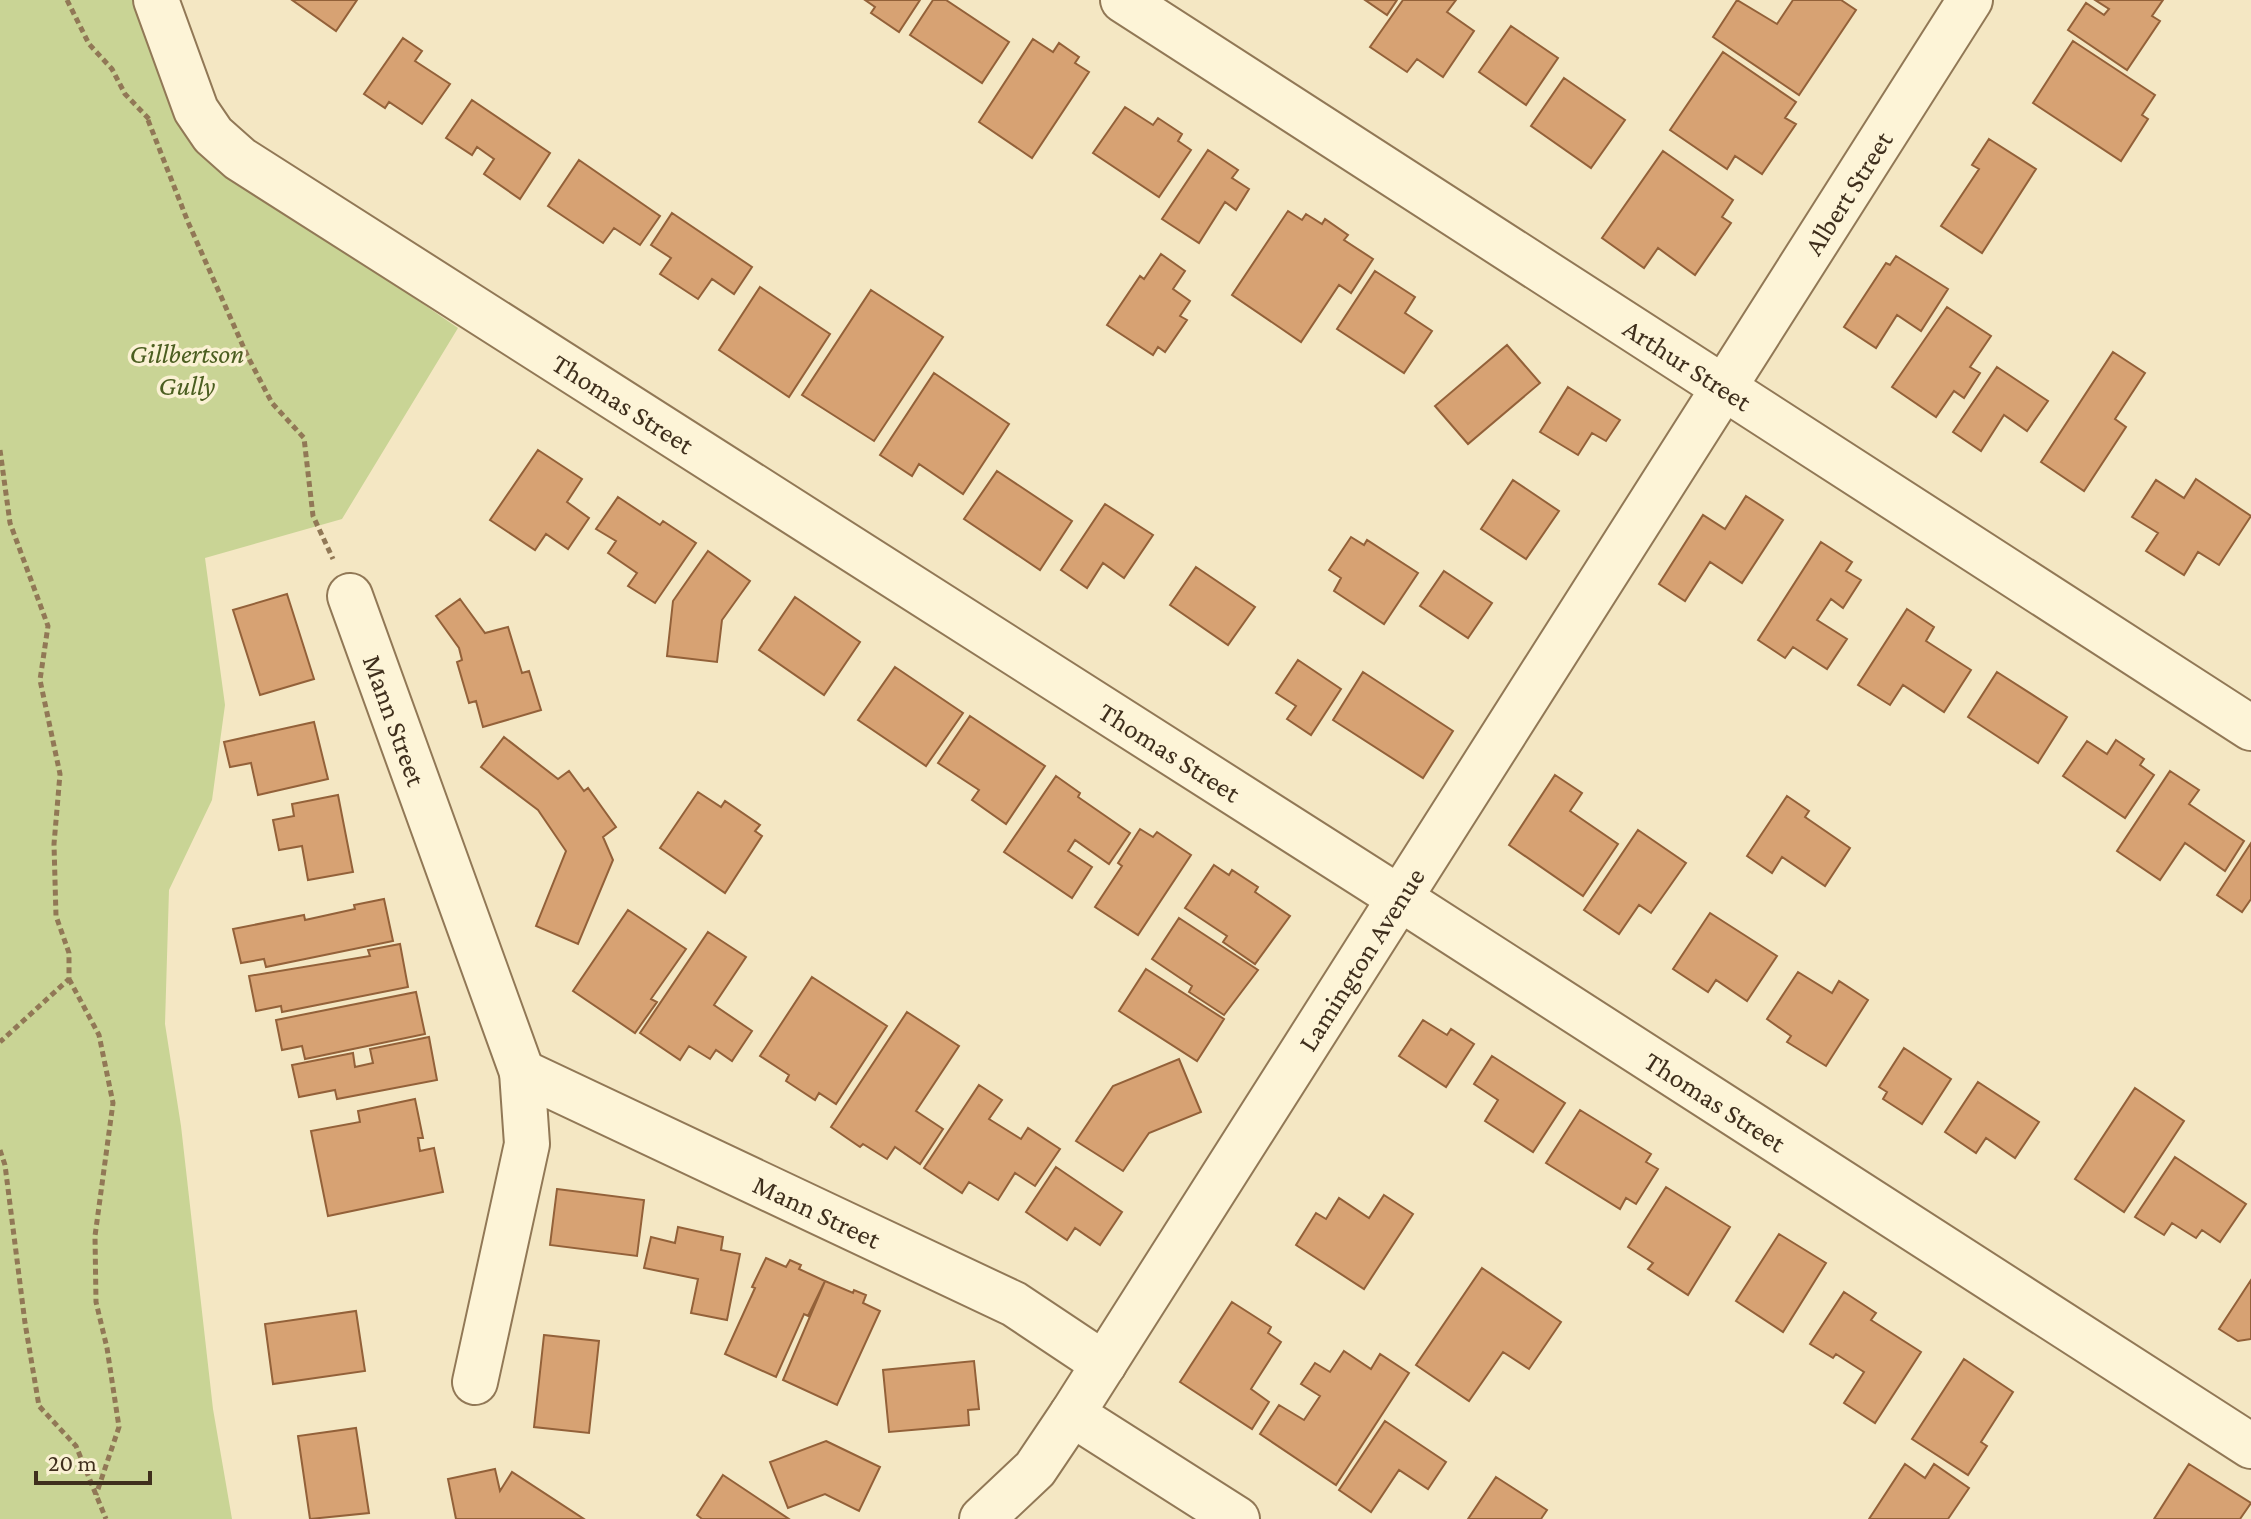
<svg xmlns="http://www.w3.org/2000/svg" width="2251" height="1519" font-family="'Crimson Pro',serif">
  <rect width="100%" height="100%" fill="#f4e7c3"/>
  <!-- green -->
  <path fill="#c9d495" d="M 0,0 L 139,0 L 224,167 L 458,328 L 342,519 L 205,558 L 225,705 L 212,800 L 169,890 L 165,1024 L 181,1126 L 213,1409 L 232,1519 L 0,1519 Z"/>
  <!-- building -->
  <path fill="#d7a273" stroke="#936139" stroke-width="2" d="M 292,0 L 357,0 L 336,31 Z
    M 865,0 L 920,0 L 899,32 L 871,13 L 875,7 Z
    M 933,0 L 946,0 L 1009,42 L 982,83 L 910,35 Z
    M 1365,0 L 1397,0 L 1387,15 Z
    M 1403,0 L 1456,0 L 1447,12 L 1474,31 L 1443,77 L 1417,59 L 1407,72 L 1370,47 Z
    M 1737,0 L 1777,24 L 1793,0 L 1841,0 L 1856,10 L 1799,95 L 1713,37 Z
    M 2095,0 L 2163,0 L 2152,16 L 2160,21 L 2127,70 L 2068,30 L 2086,3 L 2104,15 L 2109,9 Z
    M 1511,26 L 1558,58 L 1526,105 L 1479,72 Z
    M 403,38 L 422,51 L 415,61 L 450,84 L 422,124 L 389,102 L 385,108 L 364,94 Z
    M 1033,39 L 1053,52 L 1059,43 L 1079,57 L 1075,63 L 1089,72 L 1032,158 L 979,122 Z
    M 2073,41 L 2155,95 L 2142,115 L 2148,119 L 2121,161 L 2033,103 Z
    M 1723,52 L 1796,102 L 1785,118 L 1796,124 L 1762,174 L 1735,156 L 1727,169 L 1670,130 Z
    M 1564,78 L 1625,120 L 1591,168 L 1531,126 Z
    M 472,100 L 550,153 L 520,199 L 484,174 L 494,159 L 477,147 L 472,155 L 446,138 Z
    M 1125,107 L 1153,125 L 1158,118 L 1182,134 L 1178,141 L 1191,150 L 1159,197 L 1093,153 Z
    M 1989,139 L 2036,169 L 1982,253 L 1941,226 L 1979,169 L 1972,165 Z
    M 1208,150 L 1238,170 L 1232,178 L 1249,189 L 1236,210 L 1225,202 L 1199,243 L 1162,219 Z
    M 1663,151 L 1733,200 L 1722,217 L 1731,223 L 1695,275 L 1658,248 L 1644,268 L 1602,238 Z
    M 579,160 L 660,216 L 640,245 L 614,228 L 603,243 L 548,206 Z
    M 1288,211 L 1302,220 L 1306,214 L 1322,224 L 1325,219 L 1348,235 L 1344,240 L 1373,259 L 1351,293 L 1339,285 L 1301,342 L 1232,295 Z
    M 672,213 L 752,267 L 734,294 L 712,279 L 698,299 L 660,274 L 671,258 L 651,245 Z
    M 1161,254 L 1185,271 L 1173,289 L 1190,301 L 1180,316 L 1187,320 L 1165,352 L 1158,347 L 1153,355 L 1107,325 L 1140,276 L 1144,279 Z
    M 1896,256 L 1948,289 L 1921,331 L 1897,315 L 1876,348 L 1844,327 L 1886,263 L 1890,265 Z
    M 1375,271 L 1415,297 L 1405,313 L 1432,331 L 1404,373 L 1337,329 Z
    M 760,287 L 830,334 L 789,397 L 719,350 Z
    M 871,290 L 943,337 L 874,441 L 802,395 Z
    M 1947,307 L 1991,336 L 1970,367 L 1980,373 L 1964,398 L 1954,391 L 1936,417 L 1892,387 Z
    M 1507,345 L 1540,383 L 1468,444 L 1435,406 Z
    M 2113,352 L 2145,373 L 2115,419 L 2126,427 L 2084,491 L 2041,462 Z
    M 1997,367 L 2048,401 L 2027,431 L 2004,415 L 1981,451 L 1953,432 Z
    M 934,373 L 1009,424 L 963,494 L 919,464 L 912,476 L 880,455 Z
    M 1568,387 L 1620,420 L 1606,441 L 1592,433 L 1578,455 L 1540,432 Z
    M 538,450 L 582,479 L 567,502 L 589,518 L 568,549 L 546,534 L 535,550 L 490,520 Z
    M 997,471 L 1072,521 L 1040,570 L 964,519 Z
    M 2196,479 L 2251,516 L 2219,565 L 2198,552 L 2184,575 L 2146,551 L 2158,533 L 2132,517 L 2156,480 L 2184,498 Z
    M 1513,480 L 1559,511 L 1526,559 L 1481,529 Z
    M 1746,496 L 1783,520 L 1742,583 L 1710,562 L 1685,601 L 1659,584 L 1703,515 L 1725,529 Z
    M 618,497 L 660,525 L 663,521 L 696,543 L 655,603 L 628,586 L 637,573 L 608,553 L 616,541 L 596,529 Z
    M 1105,504 L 1153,535 L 1124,578 L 1103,563 L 1087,588 L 1061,570 Z
    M 1351,537 L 1364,545 L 1367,540 L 1418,573 L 1384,624 L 1334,591 L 1341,578 L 1329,570 Z
    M 1821,542 L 1852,562 L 1846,571 L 1861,580 L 1843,608 L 1831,599 L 1817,620 L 1847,639 L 1827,669 L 1793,647 L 1785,658 L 1758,640 Z
    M 708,551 L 750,581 L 722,620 L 717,662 L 667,656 L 673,601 Z
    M 1196,567 L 1255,607 L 1228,645 L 1170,605 Z
    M 1444,571 L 1492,603 L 1468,638 L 1420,606 Z
    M 287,594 L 314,679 L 260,695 L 233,610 Z
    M 795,597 L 860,642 L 824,695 L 759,650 Z
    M 460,599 L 485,633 L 508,627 L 522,673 L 529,671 L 541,710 L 483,727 L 476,701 L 469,703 L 457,662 L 462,660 L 459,648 L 436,616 Z
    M 1907,609 L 1934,627 L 1926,641 L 1971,670 L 1944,712 L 1903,685 L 1890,705 L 1858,685 Z
    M 1298,660 L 1341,689 L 1311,735 L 1287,719 L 1296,706 L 1276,693 Z
    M 895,667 L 963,713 L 926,766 L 858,720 Z
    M 1363,672 L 1453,731 L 1423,778 L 1333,720 Z
    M 1997,672 L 2067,717 L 2038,763 L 1968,717 Z
    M 970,716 L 1045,766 L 1006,824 L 972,800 L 979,790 L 938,763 Z
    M 314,722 L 328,779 L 258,795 L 251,763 L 230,767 L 224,742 Z
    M 504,737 L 558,779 L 569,771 L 584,791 L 588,788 L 616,827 L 603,837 L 613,860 L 578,944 L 536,926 L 566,851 L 538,810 L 481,767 Z
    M 2116,740 L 2144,759 L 2140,765 L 2154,775 L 2125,818 L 2063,776 L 2087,741 L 2107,754 Z
    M 2170,771 L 2199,790 L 2189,804 L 2244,841 L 2225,871 L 2185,843 L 2160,880 L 2117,851 Z
    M 1555,775 L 1582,793 L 1570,811 L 1618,844 L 1583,896 L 1509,845 Z
    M 1056,776 L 1080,793 L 1078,797 L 1130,833 L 1109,864 L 1075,840 L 1068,851 L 1092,867 L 1072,898 L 1004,852 Z
    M 698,792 L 721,807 L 725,801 L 760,825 L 755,831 L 762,836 L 725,893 L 660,848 Z
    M 338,795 L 353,872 L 308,880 L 302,846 L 279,850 L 273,820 L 294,816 L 292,804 Z
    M 1787,796 L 1809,811 L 1805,817 L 1850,848 L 1825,886 L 1782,857 L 1772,873 L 1747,856 Z
    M 1140,829 L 1153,837 L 1157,832 L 1191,855 L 1138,935 L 1095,907 L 1122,866 L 1118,863 Z
    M 1638,830 L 1686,863 L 1651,913 L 1639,905 L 1619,934 L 1584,910 Z
    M 2251,843 L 2251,899 L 2242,912 L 2217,895 Z
    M 1214,865 L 1229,875 L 1232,870 L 1258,887 L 1255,892 L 1290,916 L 1255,964 L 1223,942 L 1227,936 L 1185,908 Z
    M 384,899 L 393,941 L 266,967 L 264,959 L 241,963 L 233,929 L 304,915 L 305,920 L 355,909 L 354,905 Z
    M 628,910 L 686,949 L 651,999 L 657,1002 L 635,1033 L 573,991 Z
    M 1710,913 L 1777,956 L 1747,1001 L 1716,980 L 1708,992 L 1673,969 Z
    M 1179,918 L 1258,970 L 1224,1015 L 1189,992 L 1192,986 L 1152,959 Z
    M 708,932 L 746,957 L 714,1005 L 752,1031 L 732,1061 L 716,1050 L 710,1059 L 689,1046 L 680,1060 L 640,1033 Z
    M 400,944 L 408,987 L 282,1012 L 281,1006 L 256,1011 L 249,976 L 370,956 L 368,950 Z
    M 1146,969 L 1224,1019 L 1197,1061 L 1119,1011 Z
    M 1798,972 L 1832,993 L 1839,981 L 1868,1000 L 1826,1066 L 1787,1042 L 1791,1036 L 1767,1019 Z
    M 812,977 L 887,1026 L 836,1104 L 819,1093 L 815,1100 L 786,1081 L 789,1075 L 760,1056 Z
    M 416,992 L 425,1034 L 305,1059 L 302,1046 L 282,1050 L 276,1020 Z
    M 907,1012 L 959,1046 L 916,1111 L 943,1129 L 920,1164 L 895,1147 L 887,1159 L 863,1144 L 860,1147 L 831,1127 Z
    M 1423,1020 L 1447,1035 L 1451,1029 L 1474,1044 L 1446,1087 L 1399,1056 Z
    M 429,1037 L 437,1080 L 337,1099 L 335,1090 L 299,1097 L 292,1065 L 353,1053 L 355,1067 L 373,1063 L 370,1049 Z
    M 1904,1048 L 1951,1079 L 1922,1124 L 1883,1099 L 1887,1092 L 1879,1087 Z
    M 1492,1056 L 1565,1103 L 1533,1152 L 1485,1121 L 1498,1100 L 1474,1084 Z
    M 1179,1059 L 1201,1112 L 1149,1133 L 1123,1171 L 1076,1141 L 1113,1086 Z
    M 1978,1082 L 2039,1122 L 2015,1158 L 1986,1138 L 1976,1153 L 1945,1132 Z
    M 979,1085 L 1002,1100 L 989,1119 L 1021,1139 L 1028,1128 L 1060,1149 L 1035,1186 L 1015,1173 L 998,1200 L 969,1182 L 962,1193 L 924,1168 Z
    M 2135,1088 L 2184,1121 L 2124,1212 L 2075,1179 Z
    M 415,1099 L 423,1138 L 418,1138 L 420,1151 L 434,1148 L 443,1192 L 328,1216 L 311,1131 L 360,1122 L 358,1111 Z
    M 1580,1110 L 1651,1154 L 1646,1162 L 1658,1169 L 1636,1204 L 1626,1198 L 1620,1209 L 1546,1163 Z
    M 2175,1157 L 2246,1204 L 2220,1242 L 2202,1230 L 2196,1238 L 2172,1223 L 2164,1235 L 2135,1217 Z
    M 1056,1167 L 1122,1212 L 1100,1245 L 1075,1228 L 1067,1240 L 1026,1212 Z
    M 1666,1187 L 1730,1227 L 1688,1295 L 1648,1269 L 1653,1263 L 1628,1247 Z
    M 557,1189 L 644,1200 L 637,1256 L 550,1245 Z
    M 1384,1195 L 1413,1214 L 1364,1289 L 1296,1245 L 1316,1213 L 1326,1219 L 1339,1198 L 1369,1218 Z
    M 678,1227 L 723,1237 L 721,1250 L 740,1254 L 727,1320 L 691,1313 L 698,1279 L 644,1268 L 651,1237 L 675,1243 Z
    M 1779,1234 L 1826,1263 L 1783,1332 L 1736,1301 Z
    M 766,1258 L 786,1267 L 790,1260 L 801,1265 L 799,1269 L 825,1281 L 808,1316 L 804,1314 L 776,1377 L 725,1354 L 755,1288 L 752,1287 Z
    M 1482,1268 L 1561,1322 L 1529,1369 L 1503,1352 L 1469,1401 L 1416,1365 Z
    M 2251,1280 L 2251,1339 L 2238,1341 L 2219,1329 Z
    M 825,1281 L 853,1293 L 854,1290 L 866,1295 L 863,1303 L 880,1311 L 837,1405 L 783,1380 Z
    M 1844,1292 L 1876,1313 L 1871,1320 L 1921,1352 L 1875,1423 L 1844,1403 L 1864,1372 L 1836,1354 L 1833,1358 L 1810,1344 Z
    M 1232,1302 L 1271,1327 L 1268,1333 L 1281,1342 L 1251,1389 L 1269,1402 L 1252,1429 L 1180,1382 Z
    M 356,1311 L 365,1371 L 273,1384 L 265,1324 Z
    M 544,1335 L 599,1341 L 589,1433 L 534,1427 Z
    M 1344,1351 L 1371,1369 L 1380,1354 L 1409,1373 L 1336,1485 L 1260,1434 L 1279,1405 L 1304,1420 L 1320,1396 L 1301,1384 L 1315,1363 L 1330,1372 Z
    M 1964,1359 L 2013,1392 L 1981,1442 L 1987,1446 L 1968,1475 L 1912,1439 Z
    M 974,1361 L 979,1409 L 968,1410 L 969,1425 L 889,1432 L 883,1370 Z
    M 1385,1421 L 1446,1462 L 1428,1489 L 1399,1470 L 1371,1512 L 1339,1490 Z
    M 356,1428 L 369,1513 L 310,1519 L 298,1436 Z
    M 826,1441 L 880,1467 L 859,1511 L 825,1494 L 788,1508 L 770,1462 Z
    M 1905,1464 L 1925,1478 L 1934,1464 L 1969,1488 L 1948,1519 L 1869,1519 Z
    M 2189,1464 L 2251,1503 L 2240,1519 L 2154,1519 Z
    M 495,1469 L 500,1491 L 512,1472 L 584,1519 L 456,1519 L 448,1479 Z
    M 723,1475 L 789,1519 L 702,1519 L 697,1515 Z
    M 1496,1477 L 1547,1510 L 1541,1519 L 1468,1519 Z"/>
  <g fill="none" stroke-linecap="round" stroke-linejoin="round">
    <!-- minor casing -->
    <g stroke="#917856" stroke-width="48">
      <g id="minor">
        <path id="s1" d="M 156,0 L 196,110 L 213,135 L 240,159 L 1401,899 L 2251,1446"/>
        <path id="s2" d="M 1123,0 L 2251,728"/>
        <path id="s3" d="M 350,596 L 522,1072"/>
        <path id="s4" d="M 475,1382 L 527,1144 L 522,1072 L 1014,1304 L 1104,1364"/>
        <path d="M 1072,1414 L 1237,1519"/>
        <path id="s5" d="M 982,1519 L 1035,1469 L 1072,1414 L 1970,0"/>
      </g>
    </g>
    <!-- path -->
    <path stroke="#917856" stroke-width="5" stroke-dasharray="6 4" stroke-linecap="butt" d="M 67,0 L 89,44 L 112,69 L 125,94 L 149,119
      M 148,120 L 188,222 L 247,355 L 272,403 L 304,438 L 313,516 L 333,559
      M 0,450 L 10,523 L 48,626 L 40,680 L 60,774 L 54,844 L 56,916 L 69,953 L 69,979 L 0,1042
      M 69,979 L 99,1035 L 113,1103 L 95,1236 L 96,1302 L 107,1348 L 119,1427 L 96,1495
      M 0,1150 L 5,1165 L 25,1323 L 39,1406 L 76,1446 L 106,1519"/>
    <!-- minor -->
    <use href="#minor" stroke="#fdf4d7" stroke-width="44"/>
  </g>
  <g text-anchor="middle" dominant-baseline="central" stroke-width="7" stroke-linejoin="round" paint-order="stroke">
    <!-- street labels -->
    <g font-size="28" fill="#3f2f1d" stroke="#faf1d3">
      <text stroke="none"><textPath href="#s5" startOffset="1586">Albert Street</textPath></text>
      <text stroke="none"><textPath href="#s2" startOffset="672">Arthur Street</textPath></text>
      <text stroke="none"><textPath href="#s1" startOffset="638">Thomas Street</textPath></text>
      <text stroke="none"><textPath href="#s3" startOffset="132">Mann Street</textPath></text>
      <text stroke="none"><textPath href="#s1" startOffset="1286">Thomas Street</textPath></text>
      <text stroke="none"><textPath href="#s5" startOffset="678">Lamington Avenue</textPath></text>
      <text stroke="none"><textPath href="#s1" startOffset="1934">Thomas Street</textPath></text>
      <text stroke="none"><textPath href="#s4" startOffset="642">Mann Street</textPath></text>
    </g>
    <!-- park labels -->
    <g font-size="28" font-style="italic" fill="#4b5e20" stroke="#faf1d3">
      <text x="187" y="353">Gillbertson<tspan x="187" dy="32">Gully</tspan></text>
    </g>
  </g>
  <!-- scale -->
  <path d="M36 1471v12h114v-12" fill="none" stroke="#3f2f1d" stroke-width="4"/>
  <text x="48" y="1471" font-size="24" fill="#3f2f1d" stroke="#faf1d3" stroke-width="6" paint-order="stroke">20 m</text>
</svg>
